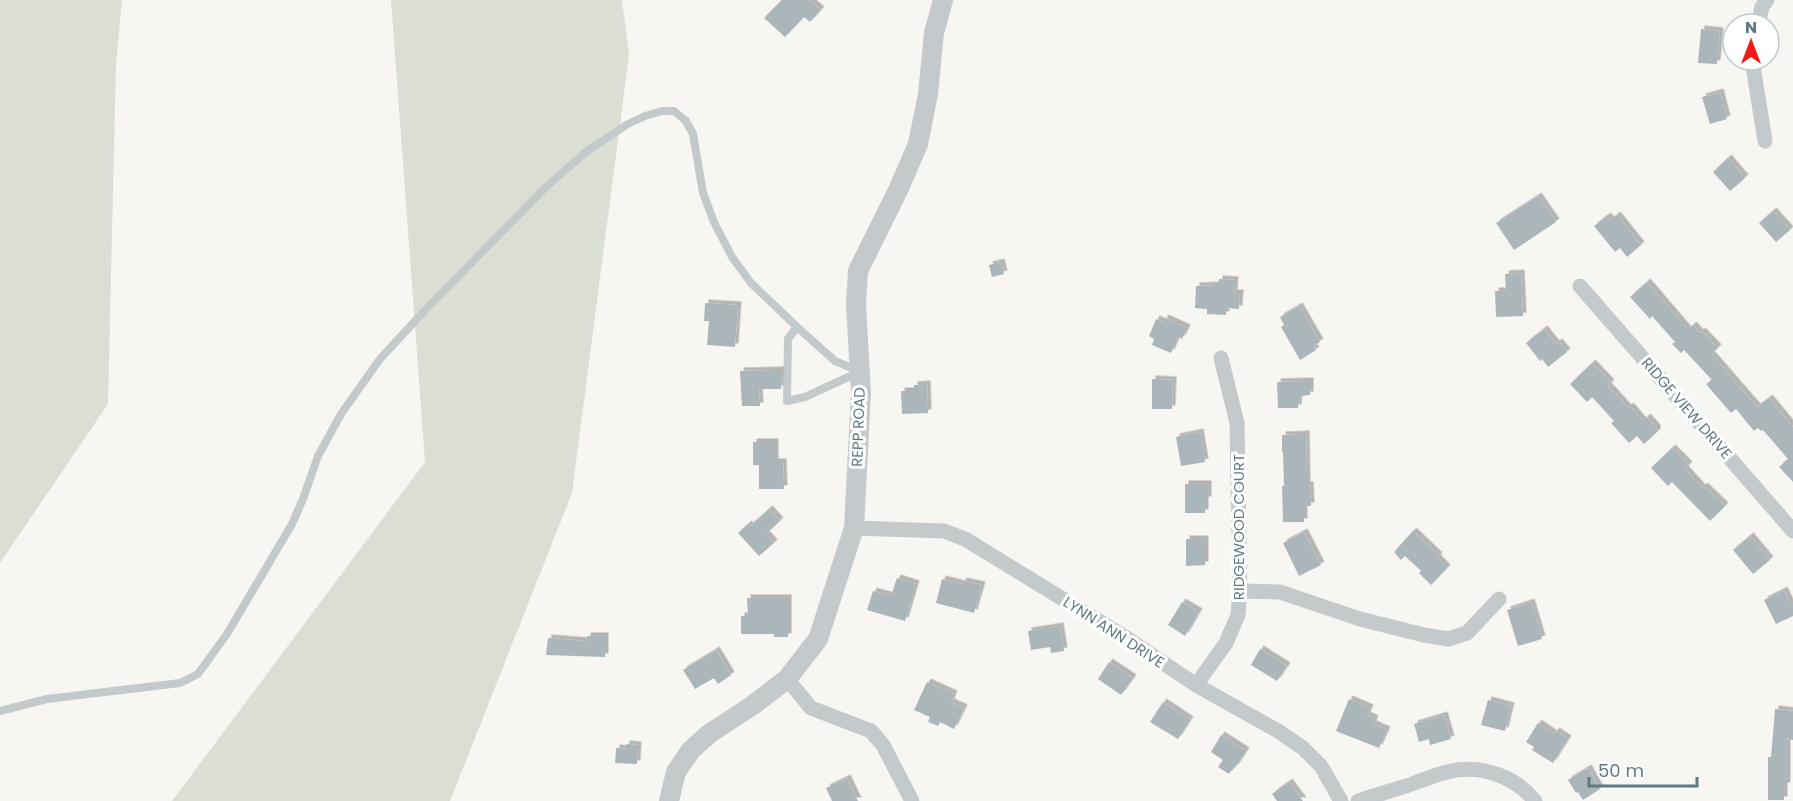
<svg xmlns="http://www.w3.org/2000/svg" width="1793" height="801" font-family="Poppins,sans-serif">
  <defs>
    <filter id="shadow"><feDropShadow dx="3.5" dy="-3.5" stdDeviation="0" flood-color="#0004"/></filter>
  </defs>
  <rect width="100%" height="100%" fill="#f7f6f3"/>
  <!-- green -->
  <path fill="#dbdfd3" d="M 0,0 L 122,0 L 116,65 L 108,404 L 0,563 Z
    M 391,0 L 622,0 L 629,55 L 572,493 L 450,801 L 172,801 L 425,462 Z"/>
  <!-- building -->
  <path fill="#aab6b9" filter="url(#shadow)" d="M 782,0 L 809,0 L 821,10 L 810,22 L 804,17 L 785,37 L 764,18 Z
    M 1701,29 L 1720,31 L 1717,64 L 1698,63 Z
    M 1720,92 L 1727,119 L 1710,124 L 1702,97 Z
    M 1728,158 L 1745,178 L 1730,191 L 1713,172 Z
    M 1538,196 L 1556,222 L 1514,250 L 1496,223 Z
    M 1773,211 L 1790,230 L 1776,242 L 1759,223 Z
    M 1617,215 L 1641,245 L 1627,257 L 1620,248 L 1615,252 L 1594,226 L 1607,216 L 1611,220 Z
    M 1001,262 L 1004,274 L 992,277 L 989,265 Z
    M 1521,273 L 1523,316 L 1496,317 L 1495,291 L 1506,291 L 1505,274 Z
    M 1219,279 L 1235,280 L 1234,293 L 1240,293 L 1239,309 L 1226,308 L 1226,315 L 1207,314 L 1207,309 L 1195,308 L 1196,286 L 1219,285 Z
    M 1647,282 L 1688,330 L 1693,325 L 1700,333 L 1702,331 L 1718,348 L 1711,354 L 1757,407 L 1769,398 L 1793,427 L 1793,482 L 1779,467 L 1788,459 L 1763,430 L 1761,431 L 1758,428 L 1754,431 L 1736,409 L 1731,413 L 1706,384 L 1712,380 L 1684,350 L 1681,353 L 1672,344 L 1675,342 L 1652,316 L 1650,319 L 1630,297 Z
    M 705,303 L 738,305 L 735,347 L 707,345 L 709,321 L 704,321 Z
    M 1299,306 L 1320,342 L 1313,346 L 1316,350 L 1300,360 L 1281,327 L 1284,325 L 1280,317 Z
    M 1165,318 L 1187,328 L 1182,339 L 1178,337 L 1171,353 L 1152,345 L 1154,339 L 1149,336 L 1156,319 L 1163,322 Z
    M 1544,329 L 1556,344 L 1559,342 L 1567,352 L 1548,367 L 1542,359 L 1540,361 L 1526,343 Z
    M 1592,363 L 1611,383 L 1608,386 L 1628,408 L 1630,406 L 1643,421 L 1647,417 L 1657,428 L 1657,432 L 1644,444 L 1637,436 L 1629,443 L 1611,423 L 1614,421 L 1592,397 L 1587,402 L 1570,384 Z
    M 782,370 L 781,389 L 759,389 L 760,406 L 742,406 L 740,371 Z
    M 1152,379 L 1173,380 L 1172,409 L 1152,409 Z
    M 1310,381 L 1310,395 L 1299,396 L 1298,408 L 1278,408 L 1277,382 Z
    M 927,384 L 928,413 L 902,414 L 901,391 L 914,391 L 914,385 Z
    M 1200,432 L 1205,462 L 1181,466 L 1176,437 Z
    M 1306,434 L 1307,485 L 1310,485 L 1311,506 L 1304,506 L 1304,522 L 1283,522 L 1282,486 L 1284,486 L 1283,452 L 1282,452 L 1282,435 Z
    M 753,442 L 775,442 L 775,462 L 783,462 L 784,489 L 759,489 L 759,465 L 753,465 Z
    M 1672,448 L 1689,465 L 1685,469 L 1702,488 L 1704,486 L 1725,506 L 1710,521 L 1672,482 L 1668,486 L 1651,468 Z
    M 1185,484 L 1208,484 L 1208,500 L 1205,500 L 1205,513 L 1185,513 Z
    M 769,509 L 780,521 L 766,534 L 774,543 L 759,556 L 738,533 L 748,524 L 750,526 Z
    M 1413,531 L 1439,556 L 1437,558 L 1447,568 L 1431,585 L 1419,573 L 1421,571 L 1405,556 L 1401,560 L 1394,552 Z
    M 1304,532 L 1321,565 L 1299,576 L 1283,543 Z
    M 1750,536 L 1770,560 L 1753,574 L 1733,550 Z
    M 1186,539 L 1205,539 L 1205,565 L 1186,566 Z
    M 897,578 L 916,584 L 905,621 L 867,610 L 873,591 L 891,596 Z
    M 942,579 L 962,584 L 963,581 L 982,585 L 974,613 L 936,603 Z
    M 1784,590 L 1790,603 L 1793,602 L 1793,616 L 1776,624 L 1764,600 Z
    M 747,598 L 788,598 L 788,637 L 774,637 L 774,634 L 741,634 L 741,616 L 748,616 Z
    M 1182,602 L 1199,612 L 1185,636 L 1168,625 Z
    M 1531,602 L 1542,639 L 1518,646 L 1507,610 Z
    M 1060,626 L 1064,651 L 1051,653 L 1050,647 L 1031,650 L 1028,631 Z
    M 587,636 L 605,636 L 605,657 L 546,655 L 548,638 L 587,641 Z
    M 1260,649 L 1287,666 L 1277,681 L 1251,665 Z
    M 716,650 L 731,675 L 718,684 L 714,678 L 695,689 L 683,670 Z
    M 1109,662 L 1133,678 L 1121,695 L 1098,679 Z
    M 927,682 L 954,694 L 951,702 L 964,708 L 954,729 L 940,722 L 938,726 L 928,722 L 930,717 L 914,710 Z
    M 1349,699 L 1370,708 L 1367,715 L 1375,719 L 1373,724 L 1387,730 L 1379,748 L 1336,731 Z
    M 1488,700 L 1511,706 L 1505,731 L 1481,725 Z
    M 1163,702 L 1190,720 L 1178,739 L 1150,722 Z
    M 1775,709 L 1793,711 L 1793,740 L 1787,739 L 1787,786 L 1784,786 L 1784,800 L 1768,800 L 1768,757 L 1771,757 Z
    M 1444,715 L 1451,739 L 1430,745 L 1429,739 L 1419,742 L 1414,724 Z
    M 1538,723 L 1554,734 L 1556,731 L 1568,739 L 1553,763 L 1532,750 L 1534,747 L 1526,742 Z
    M 1221,735 L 1246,751 L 1235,768 L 1234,767 L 1229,774 L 1218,767 L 1223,760 L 1211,752 Z
    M 626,744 L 638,745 L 637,764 L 615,763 L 616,748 L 626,749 Z
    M 1588,768 L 1600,789 L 1583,800 L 1578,792 L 1576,793 L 1568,780 Z
    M 847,778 L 858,801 L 832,801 L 826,788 Z
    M 1289,782 L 1303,801 L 1277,801 L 1272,794 Z"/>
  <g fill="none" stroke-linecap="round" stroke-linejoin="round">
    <!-- service -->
    <path stroke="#c4cacc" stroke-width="8" d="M 797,327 L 788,339 L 787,401 L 805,397 L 859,372
      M 0,711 L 47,699 L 180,683 L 198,674 L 227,634 L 292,524 L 303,499 L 318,456 L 341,414 L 380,359 L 429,306 L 546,187 L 587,151 L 628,124 L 645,116 L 662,111 L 674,111 L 686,121 L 693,134 L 703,193 L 714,222 L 732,257 L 751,283 L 797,327 L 835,361 L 859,371"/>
    <!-- minor -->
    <path stroke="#c4cacc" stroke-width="15" d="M 1758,24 L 1762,7 L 1767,0
      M 1752,60 L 1765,141
      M 1580,286 L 1793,531
      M 854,528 L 944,531 L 965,539 L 1128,639 L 1196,685 L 1278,731 L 1303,748 L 1321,766 L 1341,801
      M 1240,591 L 1280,592 L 1360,619 L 1424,635 L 1448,639 L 1467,633 L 1499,599
      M 787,679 L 811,708 L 871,731 L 883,745 L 912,801
      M 1196,685 L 1226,643 L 1238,615 L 1240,591 L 1237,423 L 1221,358
      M 1358,801 C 1376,795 1394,790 1412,784 C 1423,780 1435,775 1447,772 C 1479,764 1514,775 1535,801"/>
    <!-- tertiary -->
    <path stroke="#c4cacc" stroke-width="20" d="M 669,801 L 676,772 L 691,750 L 709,734 L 753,705 L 787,679 L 818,639 L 854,528 L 861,392 L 856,304 L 858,271 L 899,188 L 918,144 L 928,94 L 934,33 L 943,0"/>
  </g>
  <g text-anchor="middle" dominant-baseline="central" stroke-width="6" stroke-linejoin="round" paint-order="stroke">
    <!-- street labels -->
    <g font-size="15" fill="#5f7a81" stroke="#fff">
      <text transform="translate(1687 408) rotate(49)">RIDGE VIEW DRIVE</text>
      <text transform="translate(858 427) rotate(-88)">REPP ROAD</text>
      <text transform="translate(1238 527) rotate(-90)">RIDGEWOOD COURT</text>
      <text transform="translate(1114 632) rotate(33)">LYNN ANN DRIVE</text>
    </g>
  </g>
  <!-- north arrow -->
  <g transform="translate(1751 42)"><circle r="28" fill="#ffffff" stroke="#bfcacd" stroke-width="1.5"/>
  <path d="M0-4.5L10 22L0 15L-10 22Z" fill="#f31917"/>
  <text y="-9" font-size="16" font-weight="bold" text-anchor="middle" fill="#5f7a81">N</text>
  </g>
  <!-- scale -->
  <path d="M1589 777v9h108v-9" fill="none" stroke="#5f7a81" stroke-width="3"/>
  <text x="1598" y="777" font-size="18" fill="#5f7a81" stroke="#ffffff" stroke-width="4.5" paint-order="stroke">50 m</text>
</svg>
